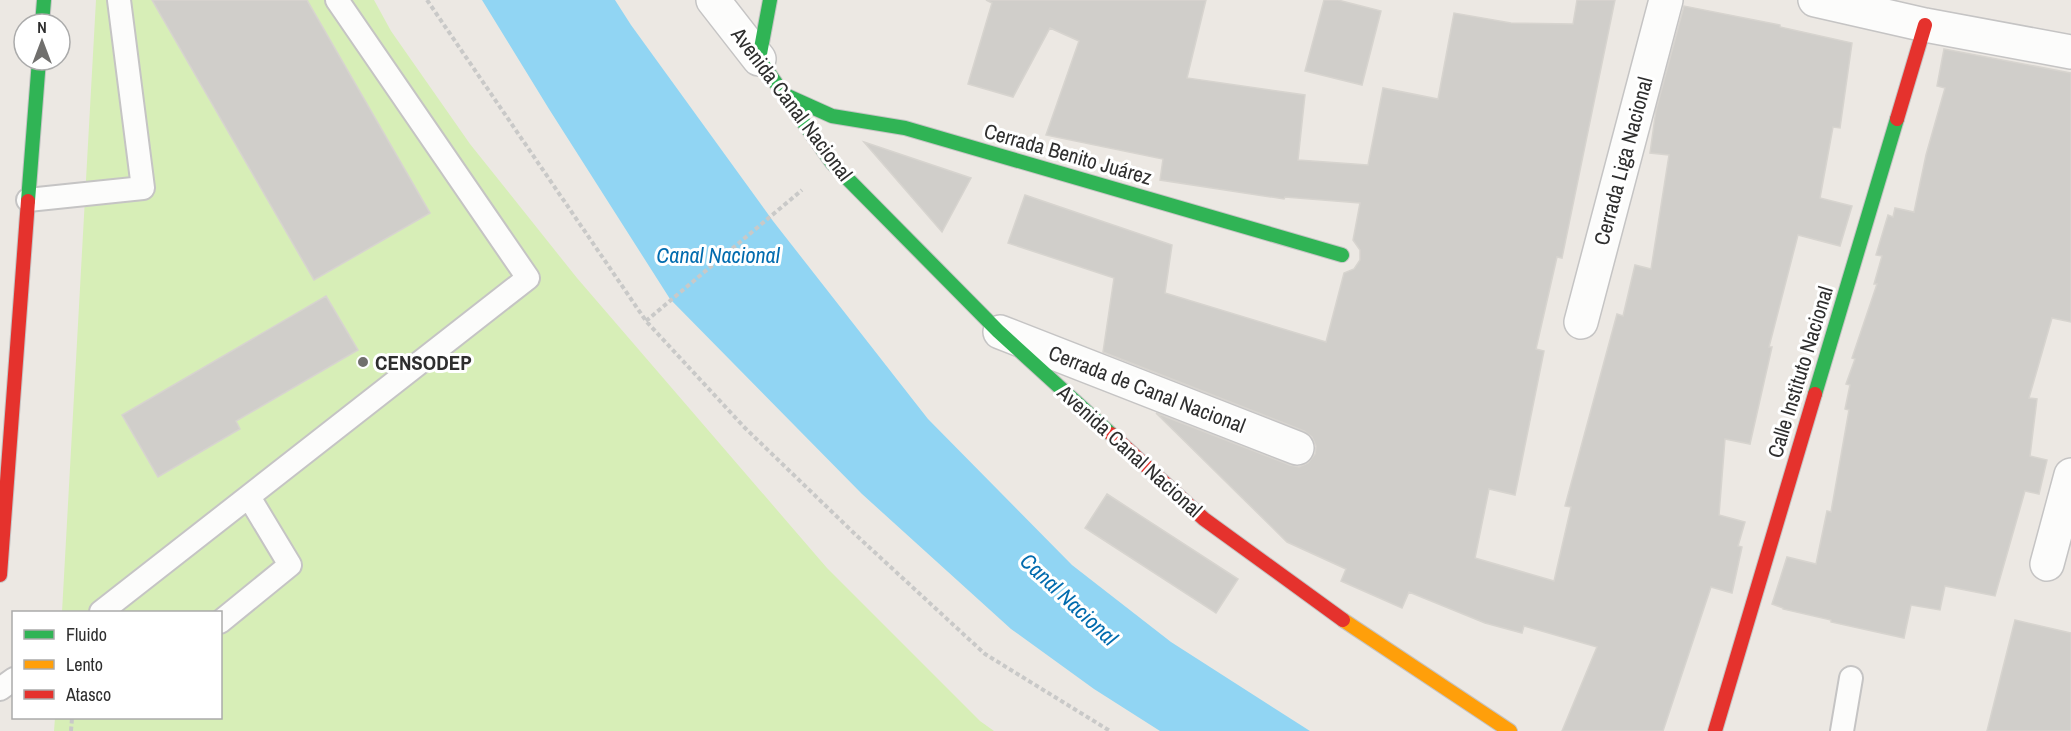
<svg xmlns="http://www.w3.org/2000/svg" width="2071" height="731" font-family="'Archivo Narrow',sans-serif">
  <rect width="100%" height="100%" fill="#ece8e3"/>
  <!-- pitch -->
  <path fill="#d7eeb7" d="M 96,0 L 374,0 L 391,31 L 470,144 L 577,278 L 827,568 L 980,721 L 994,731 L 54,731 L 55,718 L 220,718 L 220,612 L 62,612 Z"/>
  <!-- water -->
  <path fill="#91d5f3" d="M 482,0 L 615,0 L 631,25 L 773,221 L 928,419 L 1072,565 L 1171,642 L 1310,731 L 1160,731 L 1094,689 L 1011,629 L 862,494 L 670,299 L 549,109 Z"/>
  <!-- building -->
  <path fill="#d0ceca" stroke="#d7d4cf" stroke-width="1.5" d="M 152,0 L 307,0 L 430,213 L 314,280 Z
    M 986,0 L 1206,0 L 1187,78 L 1305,95 L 1298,160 L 1368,165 L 1383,88 L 1438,99 L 1454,13 L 1511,23 L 1573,24 L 1577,0 L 1615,0 L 1562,258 L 1557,257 L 1536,349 L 1544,351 L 1515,495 L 1489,489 L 1475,558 L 1554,581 L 1571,507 L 1565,506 L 1617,314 L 1623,316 L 1635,265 L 1651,269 L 1669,155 L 1650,153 L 1656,110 L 1684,6 L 1780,25 L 1780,27 L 1852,43 L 1840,128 L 1833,127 L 1820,198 L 1852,206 L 1840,246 L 1798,235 L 1769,347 L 1772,347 L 1750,444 L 1725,439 L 1719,515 L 1745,522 L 1738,546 L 1742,547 L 1732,593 L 1711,587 L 1663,731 L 1562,731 L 1597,647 L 1524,626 L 1522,633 L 1485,623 L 1409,592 L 1402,608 L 1341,581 L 1346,569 L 1287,542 L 1156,413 L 1290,465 L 1299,467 L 1308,463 L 1315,454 L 1316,446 L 1312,437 L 1304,431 L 1103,352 L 1114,278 L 1008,243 L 1025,195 L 1172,245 L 1165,293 L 1326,342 L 1344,273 L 1354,269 L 1360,260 L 1360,250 L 1353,240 L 1360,203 L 1285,197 L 1284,199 L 1160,180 L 1163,159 L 1046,135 L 1079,41 L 1050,28 L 1013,97 L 968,84 L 992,3 Z
    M 1324,0 L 1338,0 L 1381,11 L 1362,85 L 1305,71 Z
    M 1944,49 L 2071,73 L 2071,322 L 2052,318 L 2029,398 L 2037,399 L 2030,456 L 2047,460 L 2039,494 L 2025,491 L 1995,596 L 1945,586 L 1940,610 L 1911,605 L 1904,638 L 1831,622 L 1831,620 L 1783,609 L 1783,608 L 1772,604 L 1787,557 L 1816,564 L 1827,511 L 1831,512 L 1849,410 L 1845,409 L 1850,385 L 1846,384 L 1855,359 L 1852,358 L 1877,284 L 1874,284 L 1882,256 L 1876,255 L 1888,215 L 1893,217 L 1895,208 L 1914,212 L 1926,155 L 1945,88 L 1937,86 Z
    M 864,142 L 971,178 L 942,232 Z
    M 326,296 L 358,350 L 236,421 L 240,429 L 158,477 L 122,415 Z
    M 1107,494 L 1238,579 L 1216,613 L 1085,528 Z
    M 2015,620 L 2071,633 L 2071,731 L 1987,731 Z"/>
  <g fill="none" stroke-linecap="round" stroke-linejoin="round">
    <!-- lane casing -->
    <g stroke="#c5c4c4" stroke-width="26">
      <path id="lane" d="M 28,200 L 143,188 L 119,0
        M 101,612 L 528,278 L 337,0
        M 220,622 L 290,565 L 249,497
        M 0,689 L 14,679
        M 1842,731 L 1851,678"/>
    </g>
    <!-- street casing -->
    <g stroke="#c5c4c4" stroke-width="36">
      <path id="street" d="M 713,0 L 759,59
        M 1815,0 L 1925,25 L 2071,52
        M 1581,322 L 1666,0
        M 1000,332 L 1297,448
        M 2047,564 L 2071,475"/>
    </g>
    <!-- fast casing -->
    <g stroke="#c5c4c4" stroke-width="16">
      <path id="fast" d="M 770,0 L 759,59 L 832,163 L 998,331 L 1111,434
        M 42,24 L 44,0
        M 783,94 L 832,116 L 905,128 L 1342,255
        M 28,201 L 39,60
        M 1815,394 L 1897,119"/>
    </g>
    <!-- slow casing -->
    <g stroke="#c5c4c4" stroke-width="16">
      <path id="slow" d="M 1343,620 L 1510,731"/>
    </g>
    <!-- jam casing -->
    <g stroke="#c5c4c4" stroke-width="16">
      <path id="jam" d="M 1897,119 L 1925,25
        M 1111,434 L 1204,519 L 1343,620
        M 0,575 L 28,201
        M 1715,731 L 1815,394"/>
    </g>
    <!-- path -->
    <path stroke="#c9c9c8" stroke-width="4" stroke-dasharray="4.5 3" stroke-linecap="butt" d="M 427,0 L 646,321 L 744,427 L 857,536 L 985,654 L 1110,731
      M 646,321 L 802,190
      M 71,731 L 72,718"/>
    <!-- lane -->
    <use href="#lane" stroke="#fcfcfb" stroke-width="22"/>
    <!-- street -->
    <use href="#street" stroke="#fcfcfb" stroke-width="33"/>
    <!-- fast -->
    <use href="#fast" stroke="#30b455" stroke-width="14"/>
    <!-- slow -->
    <use href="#slow" stroke="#ff9f0a" stroke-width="14"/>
    <!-- jam -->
    <use href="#jam" stroke="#e5322d" stroke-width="14"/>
  </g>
  <!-- markers -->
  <circle fill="#706f6d" stroke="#fff" stroke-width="2" cx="363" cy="362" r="6"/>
  <g text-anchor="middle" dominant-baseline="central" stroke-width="6" stroke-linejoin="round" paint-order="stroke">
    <!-- street labels -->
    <g font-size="21" fill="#2e2e2e" stroke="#fff">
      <text transform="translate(792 104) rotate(53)">Avenida Canal Nacional</text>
      <text transform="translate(1068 154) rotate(16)">Cerrada Benito Juárez</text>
      <text transform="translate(1623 161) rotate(-75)">Cerrada Liga Nacional</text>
      <text transform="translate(1800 372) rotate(-73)">Calle Instituto Nacional</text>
      <text transform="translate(1147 389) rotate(21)">Cerrada de Canal Nacional</text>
      <text transform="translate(1130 451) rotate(42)">Avenida Canal Nacional</text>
    </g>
    <!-- poi labels -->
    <g font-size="21" font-weight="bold" fill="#2e2e2e" stroke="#fff" text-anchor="start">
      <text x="375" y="362">CENSODEP</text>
    </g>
    <!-- water labels -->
    <g font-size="22" font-style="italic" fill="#016bae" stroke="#fff">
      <text x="718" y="255">Canal Nacional</text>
      <text transform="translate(1069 599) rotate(43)">Canal Nacional</text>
    </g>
  </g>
  <!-- legend -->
  <rect x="12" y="611" width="210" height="108" fill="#ffffff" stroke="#ababab" stroke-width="1.5"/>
  <rect x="24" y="630" width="30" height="9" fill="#30b455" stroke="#ababab" stroke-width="1.5"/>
  <text x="66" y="641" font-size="18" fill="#2e2e2e">Fluido</text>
  <rect x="24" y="660" width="30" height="9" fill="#ff9f0a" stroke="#ababab" stroke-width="1.5"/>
  <text x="66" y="671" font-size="18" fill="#2e2e2e">Lento</text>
  <rect x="24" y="690" width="30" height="9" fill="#e5322d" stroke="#ababab" stroke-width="1.5"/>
  <text x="66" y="701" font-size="18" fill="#2e2e2e">Atasco</text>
  <!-- north arrow -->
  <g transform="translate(42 42)"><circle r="28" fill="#ffffff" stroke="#ababab" stroke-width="1.5"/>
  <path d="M0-4.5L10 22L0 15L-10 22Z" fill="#706f6d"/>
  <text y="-9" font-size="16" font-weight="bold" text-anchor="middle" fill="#2e2e2e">N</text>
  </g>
</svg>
